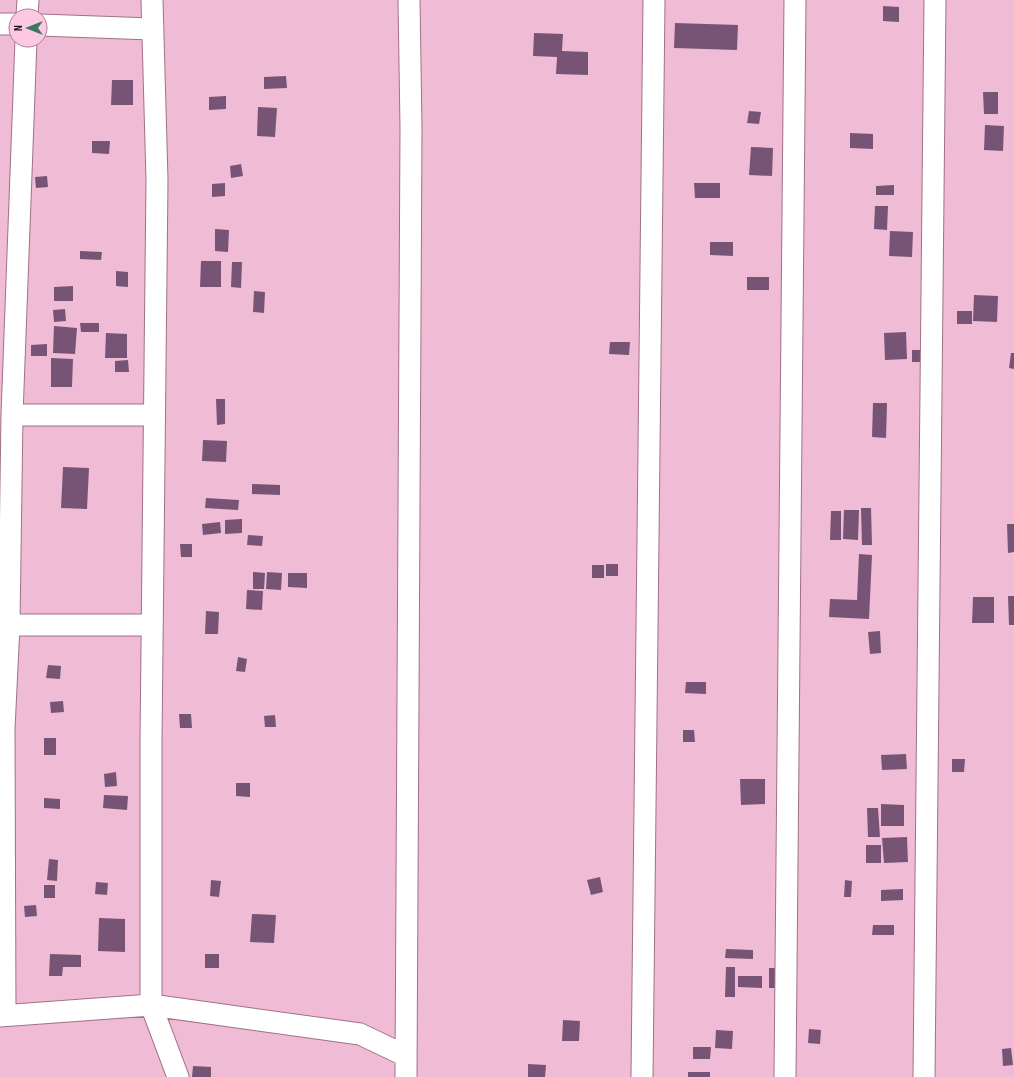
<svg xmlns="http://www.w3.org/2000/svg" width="1014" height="1077" font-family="'Sofia Sans Condensed',sans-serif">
  <rect width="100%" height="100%" fill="#efbbd5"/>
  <!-- building -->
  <path fill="#775476" d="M 883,6 L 899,7 L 899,22 L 883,21 Z
    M 675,23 L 738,25 L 737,50 L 674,48 Z
    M 534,33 L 563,34 L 562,51 L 588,52 L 588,75 L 556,74 L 557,57 L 533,56 Z
    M 286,76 L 287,88 L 264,89 L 264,77 Z
    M 112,80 L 133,80 L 133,105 L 111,105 Z
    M 983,92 L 998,92 L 998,114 L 984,114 Z
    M 226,96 L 226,109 L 209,110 L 209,97 Z
    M 258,107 L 277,108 L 275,137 L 257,136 Z
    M 749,111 L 761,112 L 759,124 L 747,123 Z
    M 985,125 L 1004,126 L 1003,151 L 984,150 Z
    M 850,133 L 873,134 L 873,149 L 850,148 Z
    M 92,141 L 110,141 L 109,154 L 92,153 Z
    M 751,147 L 773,148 L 772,176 L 749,175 Z
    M 241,164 L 243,176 L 231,178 L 230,166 Z
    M 47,176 L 48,187 L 36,188 L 35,177 Z
    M 225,183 L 225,196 L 212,197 L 212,184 Z
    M 694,183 L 720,183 L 720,198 L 695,198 Z
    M 894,185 L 894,195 L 876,195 L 876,186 Z
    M 875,206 L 888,206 L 887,230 L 874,229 Z
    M 215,229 L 229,230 L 228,252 L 215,251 Z
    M 890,231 L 913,232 L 912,257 L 889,256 Z
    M 710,242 L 733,242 L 733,256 L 710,255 Z
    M 80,251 L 102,252 L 101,260 L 80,259 Z
    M 201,261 L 221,261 L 221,287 L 200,287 Z
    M 232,262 L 242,262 L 241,288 L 231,287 Z
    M 116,271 L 128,272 L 128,287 L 116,286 Z
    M 747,277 L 769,277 L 769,290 L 747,290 Z
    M 73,286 L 73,301 L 54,301 L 54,287 Z
    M 254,291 L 265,292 L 264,313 L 253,312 Z
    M 974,295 L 998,296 L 997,322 L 973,321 Z
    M 65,309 L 66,321 L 54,322 L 53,310 Z
    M 957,311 L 972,311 L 972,324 L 957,324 Z
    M 80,323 L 99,323 L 99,332 L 81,332 Z
    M 54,326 L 77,328 L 75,354 L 53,353 Z
    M 906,332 L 907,359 L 885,360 L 884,333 Z
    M 106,333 L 127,334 L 127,358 L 105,358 Z
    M 610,342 L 630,342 L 629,355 L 609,354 Z
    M 47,344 L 47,356 L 31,356 L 31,345 Z
    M 912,350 L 926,350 L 926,362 L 912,362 Z
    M 1011,353 L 1014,353 L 1014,369 L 1009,368 Z
    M 51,358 L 73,359 L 72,387 L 51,387 Z
    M 128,360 L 129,372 L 115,372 L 115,361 Z
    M 216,399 L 225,399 L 225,424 L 217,425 Z
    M 873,403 L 887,403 L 886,438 L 872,437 Z
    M 203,440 L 227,441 L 226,462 L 202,461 Z
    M 63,467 L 89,468 L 87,509 L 61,508 Z
    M 252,484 L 280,485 L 280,495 L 252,494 Z
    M 206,498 L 239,500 L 238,510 L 205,508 Z
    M 861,508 L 871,508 L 872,545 L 862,545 Z
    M 844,510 L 859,510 L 858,540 L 843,539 Z
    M 831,511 L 841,511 L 841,540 L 830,540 Z
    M 242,519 L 242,533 L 225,534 L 225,520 Z
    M 220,522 L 221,533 L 203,535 L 202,524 Z
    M 1007,524 L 1014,524 L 1014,552 L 1008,553 Z
    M 248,535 L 263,536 L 262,546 L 247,545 Z
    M 180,544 L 192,544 L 192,557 L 181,557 Z
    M 859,554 L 872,555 L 869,619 L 829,617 L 830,599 L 857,600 Z
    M 606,564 L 618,564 L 618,576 L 606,576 Z
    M 592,565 L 604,565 L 604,578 L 592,578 Z
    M 253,572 L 265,573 L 264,589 L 253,589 Z
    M 267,572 L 282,573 L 281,590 L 266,589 Z
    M 288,573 L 307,573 L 307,588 L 288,587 Z
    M 247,590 L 263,591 L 262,610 L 246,609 Z
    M 1008,596 L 1014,596 L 1014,625 L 1009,625 Z
    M 973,597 L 994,597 L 994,623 L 972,623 Z
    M 206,611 L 219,612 L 218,634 L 205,634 Z
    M 880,631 L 881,653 L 870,654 L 868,632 Z
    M 238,657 L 247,659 L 245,672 L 236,671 Z
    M 48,665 L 61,666 L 60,679 L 46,678 Z
    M 686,682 L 706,682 L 706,694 L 685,693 Z
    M 63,701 L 64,712 L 51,713 L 50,702 Z
    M 179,714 L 191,714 L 192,728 L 180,728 Z
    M 275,715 L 276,727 L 265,727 L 264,716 Z
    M 683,730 L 694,730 L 695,742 L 683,742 Z
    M 44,738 L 56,738 L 56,755 L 44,755 Z
    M 906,754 L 907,769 L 882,770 L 881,755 Z
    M 952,759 L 965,759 L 964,772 L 952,772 Z
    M 116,772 L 117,786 L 105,787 L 104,774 Z
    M 740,779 L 765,779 L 765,804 L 741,805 Z
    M 236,783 L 250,783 L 250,797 L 236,796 Z
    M 104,795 L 128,796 L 127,810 L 103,808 Z
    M 44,798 L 60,799 L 60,809 L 44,808 Z
    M 881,804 L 904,805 L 904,826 L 881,826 Z
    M 867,808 L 878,808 L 880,837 L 868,837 Z
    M 907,837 L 908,862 L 884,863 L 882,838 Z
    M 866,845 L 881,845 L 881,863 L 866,863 Z
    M 49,859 L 58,860 L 57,881 L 47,880 Z
    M 600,877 L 603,892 L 591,895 L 587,880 Z
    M 211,880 L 221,881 L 219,897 L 210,896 Z
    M 845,880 L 852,881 L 851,897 L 844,897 Z
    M 96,882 L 108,883 L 107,895 L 95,894 Z
    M 44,885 L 55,885 L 55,898 L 44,898 Z
    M 903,889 L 903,900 L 881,901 L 881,890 Z
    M 36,905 L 37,916 L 25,917 L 24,906 Z
    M 252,914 L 276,915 L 274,943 L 250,942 Z
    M 99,918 L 125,919 L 125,952 L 98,951 Z
    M 873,925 L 894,925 L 894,935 L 872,935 Z
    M 726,949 L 753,950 L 753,959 L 725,958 Z
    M 50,954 L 81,955 L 81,967 L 63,967 L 62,976 L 49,976 Z
    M 205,954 L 219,954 L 219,968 L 205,968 Z
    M 726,967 L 735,967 L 735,997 L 725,997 Z
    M 769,968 L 778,968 L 778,988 L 769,988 Z
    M 738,976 L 762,976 L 762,988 L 738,987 Z
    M 563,1020 L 580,1021 L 579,1041 L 562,1041 Z
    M 809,1029 L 821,1030 L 820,1044 L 808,1043 Z
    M 716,1030 L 733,1031 L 732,1049 L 715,1048 Z
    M 693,1047 L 711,1047 L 710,1059 L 693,1059 Z
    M 1011,1048 L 1013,1065 L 1003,1066 L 1002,1049 Z
    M 528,1064 L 546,1065 L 545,1077 L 528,1077 Z
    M 193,1066 L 211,1067 L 211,1077 L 192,1077 Z
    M 688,1072 L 710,1072 L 710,1077 L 688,1077 Z"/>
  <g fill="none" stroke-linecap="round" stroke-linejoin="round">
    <!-- street casing -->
    <g stroke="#a07189" stroke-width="23">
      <path id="street" d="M 152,0 L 157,180 L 151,740 L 151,1005 L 178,1077
        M 27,16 L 28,0
        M 0,24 L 16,24
        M 40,25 L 152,29
        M 26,40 L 12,415 L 154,415
        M 9,625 L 152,625
        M 5,1015 L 4,729 L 9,625 L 12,415
        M 0,1016 L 151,1005 L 360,1034 L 406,1056
        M 406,1077 L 411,128 L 409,0
        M 642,1077 L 654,0
        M 785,1077 L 795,0
        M 924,1077 L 935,0"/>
    </g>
    <!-- street -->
    <use href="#street" stroke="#fff" stroke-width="21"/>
  </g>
  <!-- north arrow -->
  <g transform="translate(28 28) rotate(270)"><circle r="19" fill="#fcc8e2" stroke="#a78094"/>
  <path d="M0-3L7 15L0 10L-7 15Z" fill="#3b7761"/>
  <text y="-6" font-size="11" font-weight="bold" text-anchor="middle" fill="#27141e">N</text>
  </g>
</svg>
